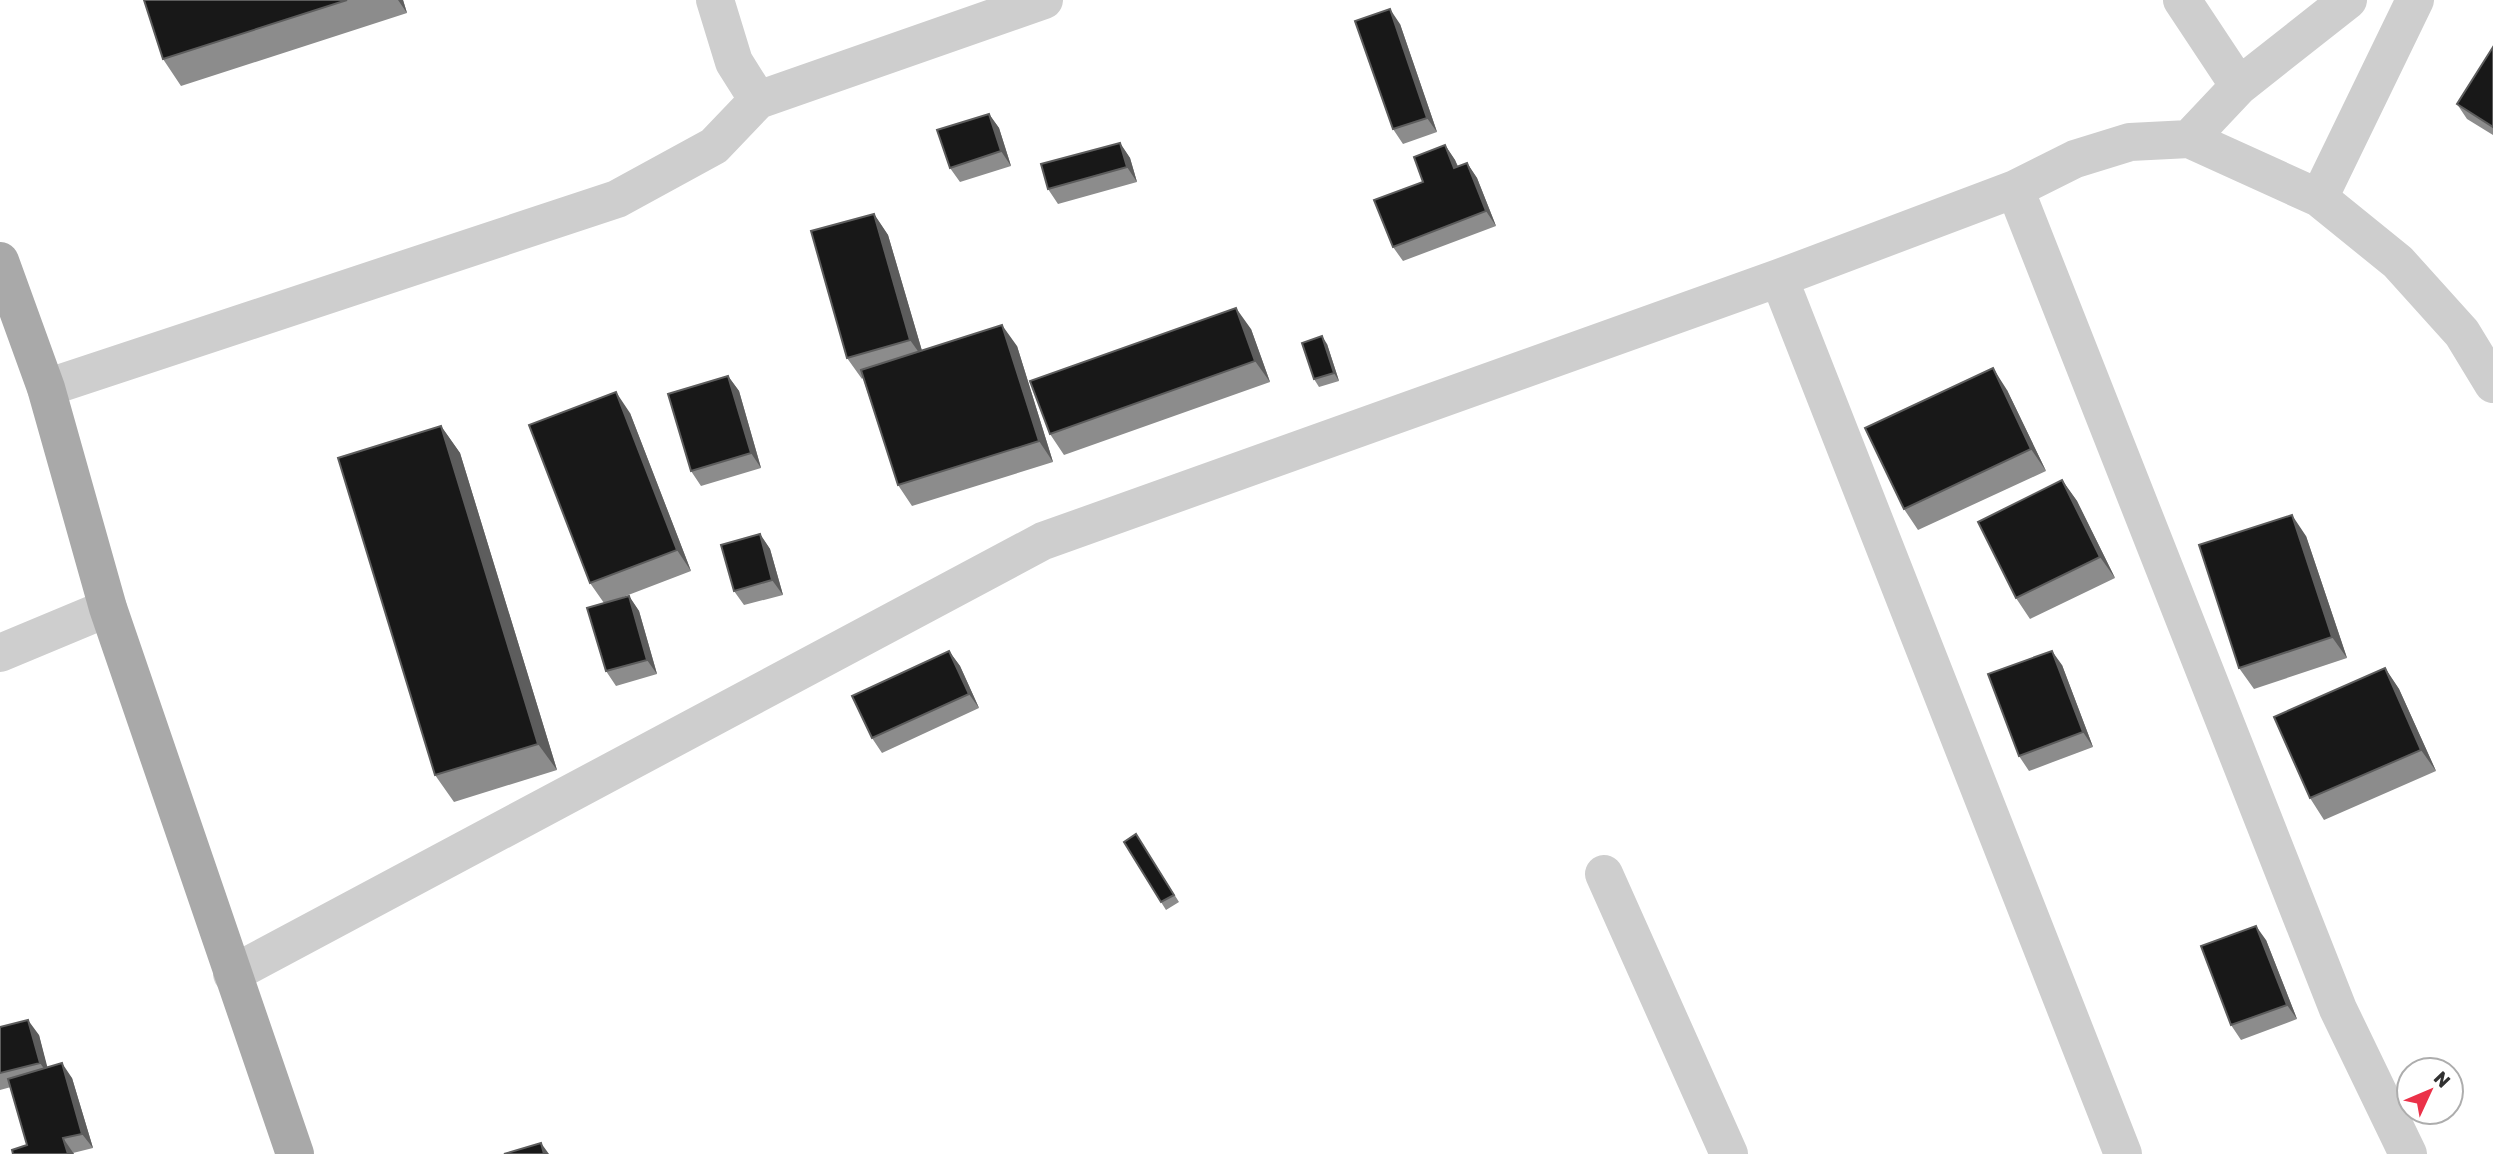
<svg xmlns="http://www.w3.org/2000/svg" width="2493" height="1154" font-family="Rubik,sans-serif">
  <rect width="100%" height="100%" fill="#fff"/>
  <g fill="none" stroke-linecap="round" stroke-linejoin="round">
    <!-- minor -->
    <path stroke="#cecece" stroke-width="38" d="M 715,0 L 734,62 L 758,100
      M 2182,0 L 2239,86
      M 2189,139 L 2239,86 L 2348,0
      M 2015,189 L 2338,1009 L 2408,1154
      M 2319,198 L 2415,0
      M 1779,278 L 2123,1154
      M 46,388 L 617,199 L 714,146 L 758,100 L 1044,0
      M 0,653 L 108,608
      M 1604,874 L 1729,1154
      M 232,974 L 1043,541 L 1779,278 L 2015,189 L 2075,159 L 2130,142 L 2189,139 L 2319,198 L 2398,262 L 2462,333 L 2493,384"/>
    <!-- major -->
    <path stroke="#a9a9a9" stroke-width="38" d="M 0,261 L 46,388 L 108,608 L 295,1154"/>
  </g>
  <!-- wall -->
  <path fill="#8c8c8c" d="M 144,0 L 403,0 L 407,13 L 181,86 L 163,59 Z
    M 1400,24 L 1437,132 L 1403,144 L 1393,129 Z
    M 2493,47 L 2493,135 L 2467,119 L 2457,104 Z
    M 989,114 L 999,128 L 1011,166 L 960,182 L 950,168 Z
    M 1120,143 L 1130,158 L 1137,182 L 1058,204 L 1048,189 Z
    M 1445,145 L 1455,160 L 1458,166 L 1467,163 L 1477,178 L 1496,226 L 1403,261 L 1393,247 L 1423,182 Z
    M 874,214 L 888,235 L 922,351 L 1017,346 L 1053,462 L 912,506 L 898,485 L 863,378 L 862,379 L 847,358 Z
    M 1251,329 L 1270,382 L 1064,455 L 1050,434 Z
    M 1327,344 L 1339,381 L 1319,387 L 1314,379 Z
    M 728,376 L 739,391 L 761,468 L 701,486 L 691,471 Z
    M 2007,390 L 2046,471 L 1918,530 L 1904,509 Z
    M 630,413 L 691,571 L 610,602 L 629,596 L 639,611 L 657,674 L 616,686 L 606,671 L 604,603 L 590,583 Z
    M 441,426 L 460,453 L 557,770 L 454,802 L 435,775 Z
    M 2062,480 L 2077,501 L 2115,578 L 2030,619 L 2016,598 Z
    M 760,534 L 770,549 L 783,595 L 744,605 L 734,591 Z
    M 2306,536 L 2347,658 L 2254,689 L 2239,668 Z
    M 949,651 L 960,666 L 979,708 L 882,753 L 872,738 Z
    M 2062,665 L 2093,747 L 2029,771 L 2019,756 Z
    M 2385,668 L 2399,689 L 2436,771 L 2324,820 L 2310,798 Z
    M 1136,834 L 1179,902 L 1166,910 L 1161,902 Z
    M 2266,940 L 2297,1019 L 2241,1040 L 2231,1025 Z
    M 0,1027 L 39,1035 L 47,1068 L 72,1078 L 93,1148 L 73,1153 L 74,1154 L 13,1154 L 27,1145 L 11,1087 L 0,1090 Z"/>
  <!-- shaded-wall -->
  <path fill="#5d5d5d" d="M 398,0 L 403,0 L 407,13 Z
    M 1390,9 L 1400,24 L 1437,132 L 1427,118 Z
    M 989,114 L 999,128 L 1011,166 L 1001,151 Z
    M 1120,143 L 1130,158 L 1137,182 L 1127,167 Z
    M 1445,145 L 1455,160 L 1464,183 L 1454,168 Z
    M 1467,163 L 1477,178 L 1496,226 L 1486,211 Z
    M 874,214 L 888,235 L 925,361 L 910,340 Z
    M 1236,308 L 1251,329 L 1270,382 L 1255,361 Z
    M 1002,325 L 1017,346 L 1053,462 L 1039,441 Z
    M 1322,336 L 1327,344 L 1339,381 L 1334,373 Z
    M 1993,368 L 2007,390 L 2046,471 L 2031,449 Z
    M 728,376 L 739,391 L 761,468 L 751,453 Z
    M 616,392 L 630,413 L 691,571 L 677,550 Z
    M 441,426 L 460,453 L 557,770 L 538,744 Z
    M 2062,480 L 2077,501 L 2115,578 L 2100,557 Z
    M 2292,515 L 2306,536 L 2347,658 L 2332,637 Z
    M 760,534 L 770,549 L 783,595 L 772,580 Z
    M 629,596 L 639,611 L 657,674 L 647,660 Z
    M 949,651 L 960,666 L 979,708 L 969,694 Z
    M 2052,651 L 2062,665 L 2093,747 L 2083,732 Z
    M 2385,668 L 2399,689 L 2436,771 L 2421,750 Z
    M 2256,926 L 2266,940 L 2297,1019 L 2287,1005 Z
    M 28,1020 L 39,1035 L 50,1077 L 40,1063 Z
    M 62,1063 L 72,1078 L 93,1148 L 82,1134 Z
    M 63,1138 L 74,1154 L 68,1154 Z
    M 541,1143 L 549,1154 L 544,1154 Z"/>
  <!-- building -->
  <path fill="#181818" stroke="#5d5d5d" stroke-width="2" d="M 144,0 L 347,0 L 163,59 Z
    M 1390,9 L 1427,118 L 1393,129 L 1355,21 Z
    M 2493,47 L 2493,127 L 2457,104 Z
    M 989,114 L 1001,151 L 950,168 L 937,130 Z
    M 1120,143 L 1127,167 L 1048,189 L 1041,164 Z
    M 1445,145 L 1454,168 L 1467,163 L 1486,211 L 1393,247 L 1374,200 L 1423,182 L 1414,157 Z
    M 874,214 L 910,340 L 847,358 L 811,231 Z
    M 1236,308 L 1255,361 L 1050,434 L 1030,381 Z
    M 1002,325 L 1039,441 L 898,485 L 861,370 Z
    M 1322,336 L 1334,373 L 1314,379 L 1302,343 Z
    M 1993,368 L 2031,449 L 1904,509 L 1865,428 Z
    M 728,376 L 751,453 L 691,471 L 668,394 Z
    M 616,392 L 677,550 L 590,583 L 529,425 Z
    M 441,426 L 538,744 L 435,775 L 338,458 Z
    M 2062,480 L 2100,557 L 2016,598 L 1978,522 Z
    M 2292,515 L 2332,637 L 2239,668 L 2199,545 Z
    M 760,534 L 772,580 L 734,591 L 721,545 Z
    M 629,596 L 647,660 L 606,671 L 587,608 Z
    M 949,651 L 969,694 L 872,738 L 852,696 Z
    M 2052,651 L 2083,732 L 2019,756 L 1988,674 Z
    M 2385,668 L 2421,750 L 2310,798 L 2274,717 Z
    M 1136,834 L 1174,895 L 1161,902 L 1124,842 Z
    M 2256,926 L 2287,1005 L 2231,1025 L 2201,946 Z
    M 28,1020 L 40,1063 L 0,1073 L 0,1027 Z
    M 62,1063 L 82,1134 L 63,1138 L 68,1154 L 13,1154 L 12,1150 L 27,1145 L 8,1079 Z
    M 541,1143 L 544,1154 L 504,1154 Z"/>
  <!-- north arrow -->
  <g transform="translate(2430 1091) rotate(46)"><circle r="33" fill="#ffffff" stroke="#adadad" stroke-width="2"/>
  <path d="M0-5L12 26L0 18L-12 26Z" fill="#eb3149"/>
  <text y="-10" font-size="19" font-weight="bold" text-anchor="middle" fill="#313131">N</text>
  </g>
</svg>
